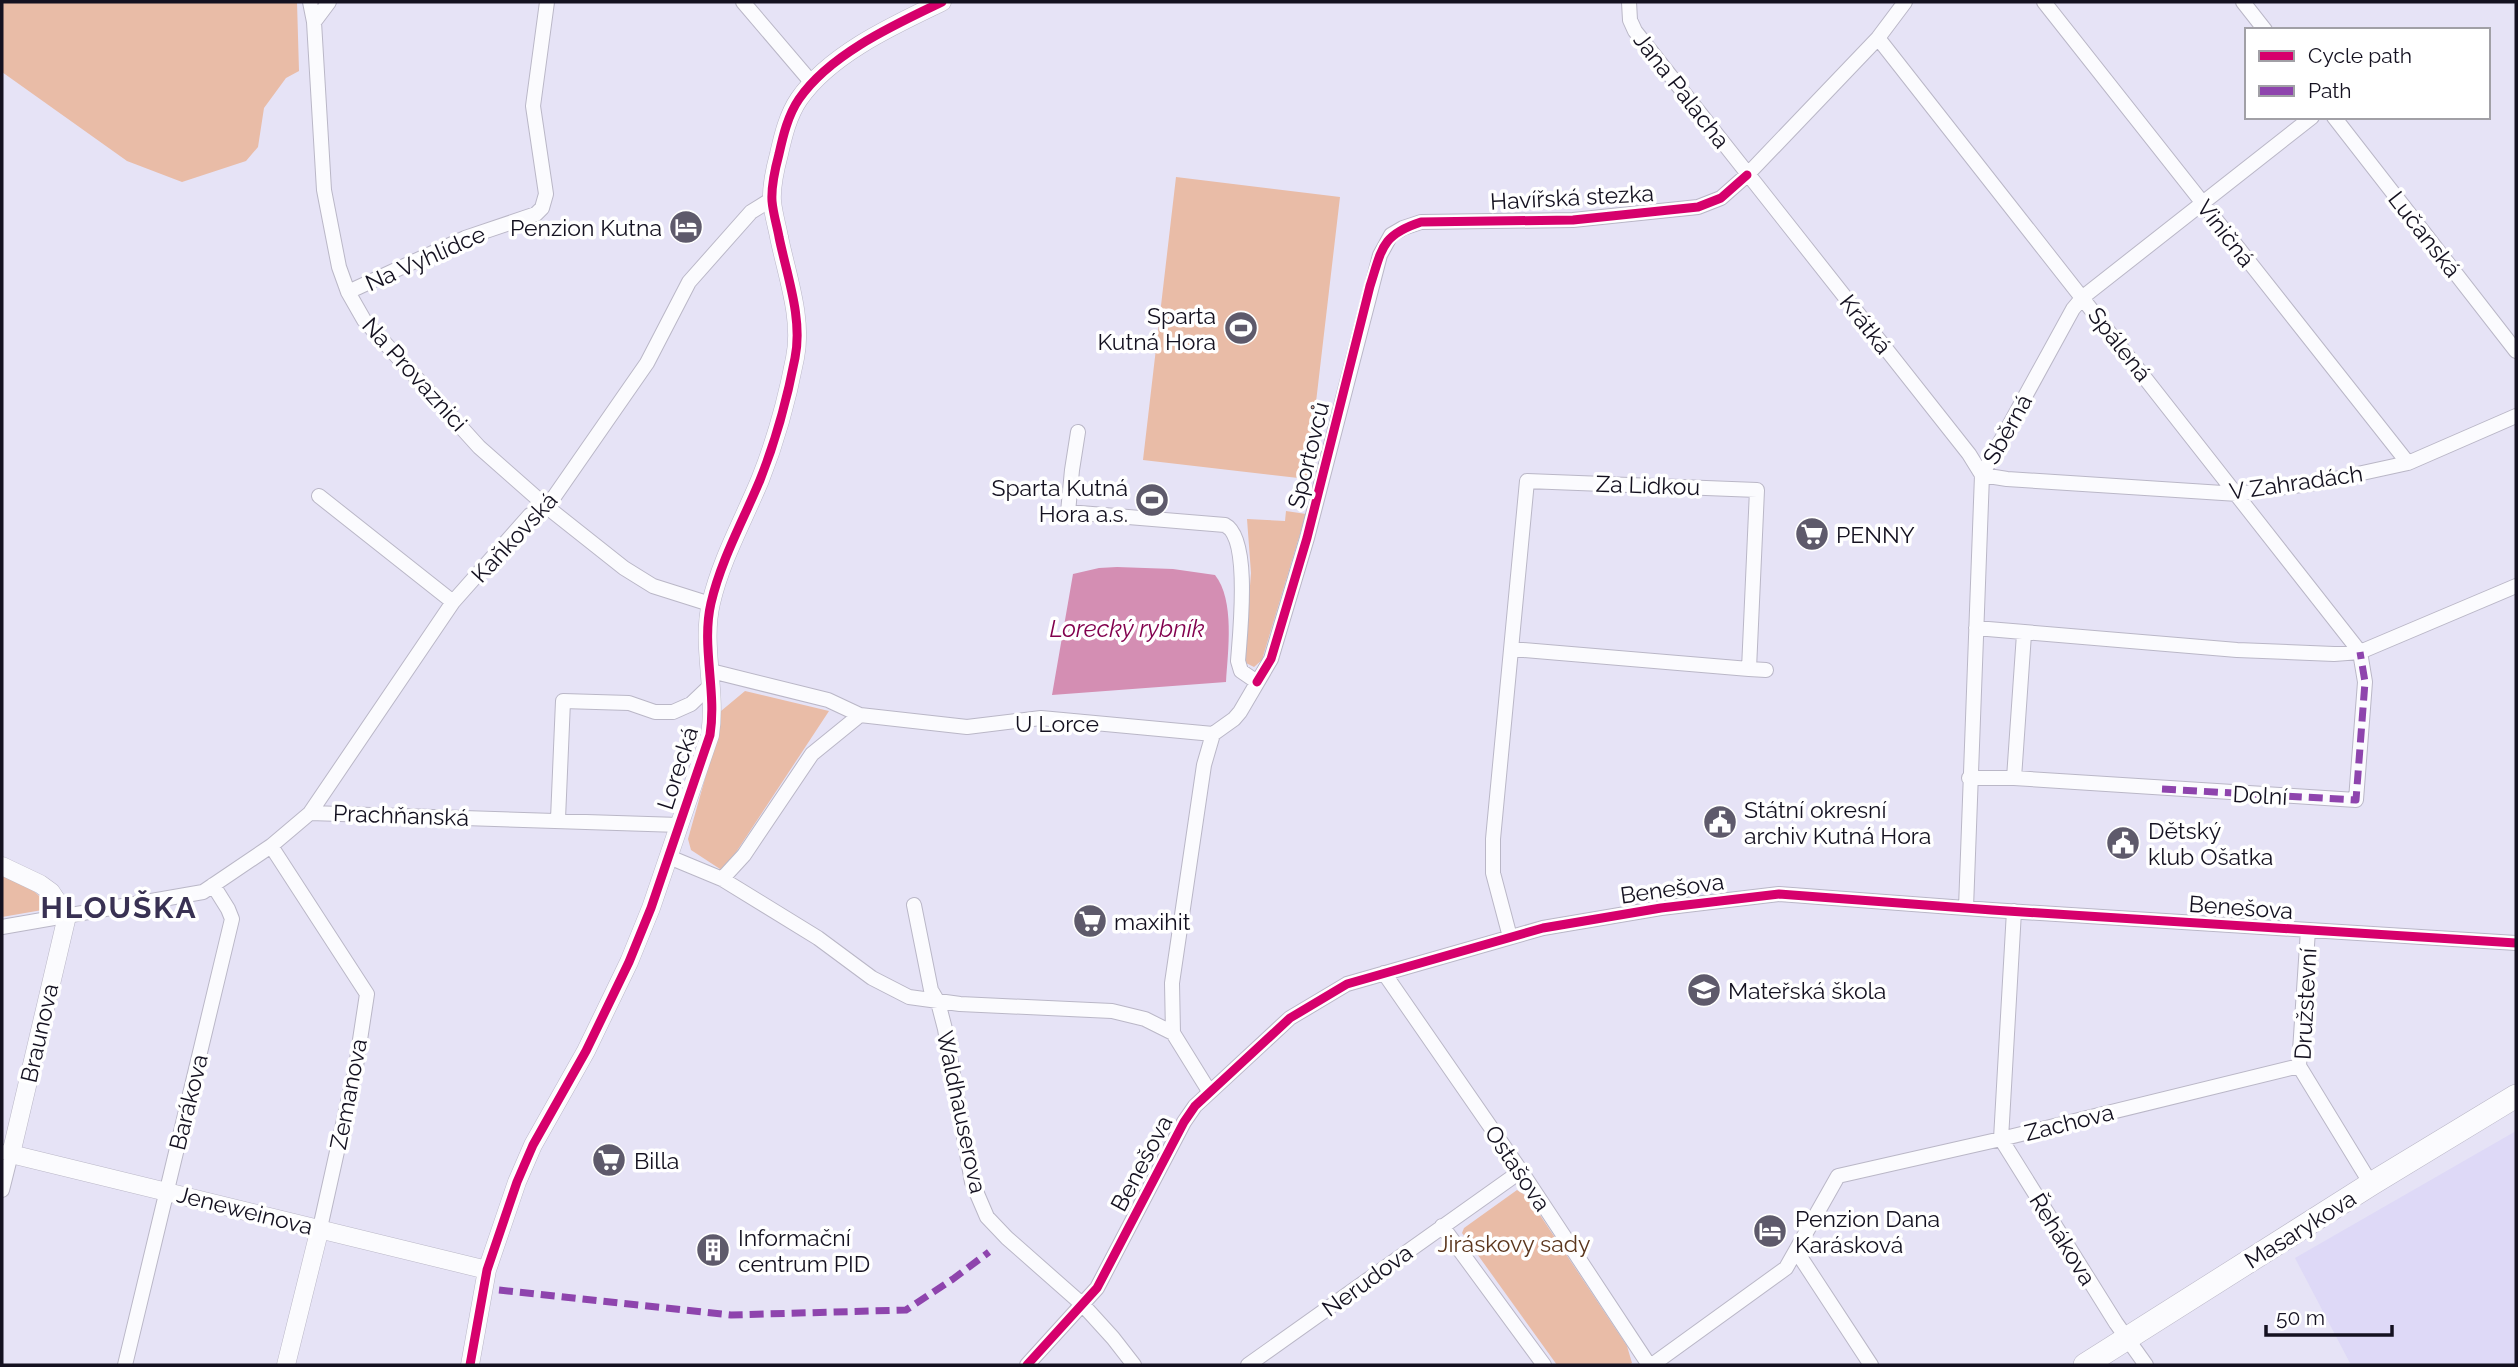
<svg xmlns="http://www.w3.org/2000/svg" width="2518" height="1367" font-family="Raleway,sans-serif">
  <rect width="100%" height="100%" fill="#e6e3f6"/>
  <!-- built -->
  <path fill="#ded9f7" d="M 2516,1131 L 2516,1365 L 2351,1365 L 2295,1258 Z"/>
  <!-- green -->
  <path fill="#e9bca7" d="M 2,2 L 297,2 L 299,71 L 286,78 L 264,108 L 258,147 L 246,161 L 182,182 L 127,161 L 2,72 Z
    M 1176,177 L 1340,197 L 1307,479 L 1143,460 Z
    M 1286,511 L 1306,514 L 1262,660 L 1254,667 L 1244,662 L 1251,573 L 1247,519 L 1285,521 Z
    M 745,691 L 829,711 L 725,869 L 720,869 L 691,850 L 688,839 L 717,736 L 721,711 Z
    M 2,875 C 21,884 39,889 48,909 L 2,917 Z
    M 1517,1190 L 1528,1197 L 1627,1346 L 1632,1363 L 1628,1365 L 1557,1365 L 1462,1233 L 1464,1228 Z"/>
  <!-- water -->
  <path fill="#d48eb3" d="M 1117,567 L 1173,569 L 1215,575 C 1235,600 1228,651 1226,682 L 1052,695 L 1073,574 L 1099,568 Z"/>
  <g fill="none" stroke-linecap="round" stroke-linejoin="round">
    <!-- minor casing -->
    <g stroke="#bab7c7" stroke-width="16">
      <path id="minor" d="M 310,2 L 314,22 L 324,190 L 339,267 L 348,292 L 364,320 L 479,447 L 547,507 L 624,568 L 653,586 L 710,604
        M 743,2 L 812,83
        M 1629,2 L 1630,20 L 1635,31 L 1969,454 L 1982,475
        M 2044,2 L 2408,463
        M 2243,2 L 2265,30
        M 314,22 L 329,2
        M 1878,38 L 2360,652 L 2365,682 L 2356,800 L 2014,778 L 1969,778
        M 2334,117 L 2516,351
        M 348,292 L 465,238 L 536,214 L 542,208 L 546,194 L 533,106 L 547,2
        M 1078,432 L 1072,470 L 1068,512 L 1225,525 C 1251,538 1240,633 1238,661 L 1241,671 L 1257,682
        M 1982,475 L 2007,479 L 2238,494 L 2321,482 L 2408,463 L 2516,416
        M 319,496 L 453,602
        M 1976,628 L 2237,650 L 2334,654 L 2360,652 L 2516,586
        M 1749,669 L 1766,670
        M 711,671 L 828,700 L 860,715
        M 2014,778 L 2024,634
        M 310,813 L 679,825
        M 558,819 L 563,701 L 629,703 L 655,712 L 673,712 L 691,704 L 712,684
        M 271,846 L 367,994 L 356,1066 L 320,1228
        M 669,857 L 722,879 L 818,938 L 872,978 L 909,997 L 960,1004 L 1112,1011 L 1145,1019 L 1173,1033
        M 722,879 L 744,855 L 812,754 L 860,715 L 967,727 L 1041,718 L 1213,734
        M 914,905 L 931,990 L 938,1002 L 945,1029 L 972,1182 L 987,1217 L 1007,1238 L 1083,1305 L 1113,1338 L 1134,1365
        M 1966,908 L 1982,475 L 2073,309 L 2083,297 L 2312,117
        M 2014,911 L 2001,1139 L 2116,1323 L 2146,1365
        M 2,927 L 203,892 L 271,846 L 310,813 L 453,602 L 530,515 L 547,507 L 647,363 L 689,282 L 751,212 L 772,199
        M 2308,930 L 2299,1066 L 2371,1184
        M 1510,937 L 1493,873 L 1493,839 L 1527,481 L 1757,490 L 1749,669 L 1512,649
        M 1384,973 L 1521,1171 L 1649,1365
        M 1209,1091 L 1173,1033 L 1172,983 L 1204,765 L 1213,734 L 1234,719 L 1240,712 L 1271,659 L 1307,538 L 1380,255 L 1391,235 L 1403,228 L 1421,222 L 1573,220 L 1698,207 L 1721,198 L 1747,175 L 1878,38 L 1905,2
        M 2,1152 L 11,1154 L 2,1190
        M 1442,1226 L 1544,1365
        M 1797,1252 L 1871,1365
        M 125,1365 L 232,919 L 228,909 L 213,885
        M 1027,1365 L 1097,1288 L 1184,1122 L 1195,1106 L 1290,1018 L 1347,984 L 1543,928 L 1661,908 L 1779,894 L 1992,910 L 2516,943
        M 1248,1365 L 1521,1171
        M 1652,1365 L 1786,1268 L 1838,1176 L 2001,1139 L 2299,1066"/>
    </g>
    <!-- tertiary casing -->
    <g stroke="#bab7c7" stroke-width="19">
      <path id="tertiary" d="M 2,866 L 40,884 L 51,892 L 67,916 L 11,1154 L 487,1270
        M 286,1365 L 320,1228
        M 470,1365 L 487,1270 L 517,1182 L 533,1145 L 586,1051 L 629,962 L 651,908 L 710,735 C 717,691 701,646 711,603 C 721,560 743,521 760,480 C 776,440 787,400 795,358 C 803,319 787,276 779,237 C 777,226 773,213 772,201 C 771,185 775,169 779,154 C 783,136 788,115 799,99 C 830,54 894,25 942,2"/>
    </g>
    <!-- primary casing -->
    <g stroke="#bab7c7" stroke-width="24">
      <path id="primary" d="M 2085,1365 L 2371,1184 L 2516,1096"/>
    </g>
    <!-- minor -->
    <use href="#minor" stroke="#fbfbfe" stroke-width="14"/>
    <!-- tertiary -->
    <use href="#tertiary" stroke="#fbfbfe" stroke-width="18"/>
    <!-- primary -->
    <use href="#primary" stroke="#fbfbfe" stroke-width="23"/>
    <!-- quiet -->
    <path stroke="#8e44ad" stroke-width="7" stroke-dasharray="14 7" stroke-linecap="butt" d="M 2162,789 L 2356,800 L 2365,682 L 2360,652
      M 499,1290 L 731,1315 L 906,1310 L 953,1279 L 989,1252"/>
    <!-- cycleway casing -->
    <g stroke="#fff" stroke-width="13">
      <path id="cycleway" d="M 1257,682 L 1271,659 L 1307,538 L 1370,286 C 1382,249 1381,235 1421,222 L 1573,220 L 1698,207 L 1721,198 L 1747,175
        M 470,1365 L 487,1270 L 517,1182 L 533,1145 L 586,1051 L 629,962 L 651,908 L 710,735 C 717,691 701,646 711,603 C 721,560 743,521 760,480 C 776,440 787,400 795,358 C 803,319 787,276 779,237 C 777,226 773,213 772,201 C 771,185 775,169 779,154 C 783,136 788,115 799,99 C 830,54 894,25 942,2
        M 1027,1365 L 1097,1288 L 1184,1122 L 1195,1106 L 1290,1018 L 1347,984 L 1543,928 L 1661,908 L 1779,894 L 1992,910 L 2516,943"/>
    </g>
    <!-- cycleway -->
    <use href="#cycleway" stroke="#d6006c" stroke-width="9"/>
  </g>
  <!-- icons -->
  <defs>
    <g id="hotel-disc" transform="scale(1.75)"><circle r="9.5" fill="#5e5a6b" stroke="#fff"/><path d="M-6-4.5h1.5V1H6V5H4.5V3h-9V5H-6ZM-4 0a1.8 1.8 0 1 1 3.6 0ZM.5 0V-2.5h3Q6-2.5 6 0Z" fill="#fff"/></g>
    <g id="stadium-disc" transform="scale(1.75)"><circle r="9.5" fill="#5e5a6b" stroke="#fff"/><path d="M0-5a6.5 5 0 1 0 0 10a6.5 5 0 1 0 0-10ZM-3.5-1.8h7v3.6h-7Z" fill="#fff"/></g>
    <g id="supermarket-disc" transform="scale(1.75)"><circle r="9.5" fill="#5e5a6b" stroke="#fff"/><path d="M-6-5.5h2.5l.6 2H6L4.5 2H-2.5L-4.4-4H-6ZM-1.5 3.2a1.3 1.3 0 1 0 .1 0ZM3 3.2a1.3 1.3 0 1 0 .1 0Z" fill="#fff"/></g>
    <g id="civic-disc" transform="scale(1.75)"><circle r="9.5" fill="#5e5a6b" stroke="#fff"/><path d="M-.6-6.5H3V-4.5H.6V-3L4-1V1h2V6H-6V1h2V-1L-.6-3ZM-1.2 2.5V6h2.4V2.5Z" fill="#fff"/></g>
    <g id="school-disc" transform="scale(1.75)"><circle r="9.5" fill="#5e5a6b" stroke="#fff"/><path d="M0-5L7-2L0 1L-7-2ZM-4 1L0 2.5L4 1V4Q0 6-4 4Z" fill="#fff"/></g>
    <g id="building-disc" transform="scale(1.75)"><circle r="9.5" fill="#5e5a6b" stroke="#fff"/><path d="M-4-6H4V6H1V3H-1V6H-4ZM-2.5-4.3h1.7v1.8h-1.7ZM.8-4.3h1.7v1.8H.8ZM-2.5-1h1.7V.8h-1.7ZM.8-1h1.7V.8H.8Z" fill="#fff"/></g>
  </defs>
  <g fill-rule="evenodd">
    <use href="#hotel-disc" x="686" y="227"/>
    <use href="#stadium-disc" x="1241" y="328"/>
    <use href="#stadium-disc" x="1152" y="500"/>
    <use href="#supermarket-disc" x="1812" y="534"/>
    <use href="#civic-disc" x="1720" y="822"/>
    <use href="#civic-disc" x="2123" y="843"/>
    <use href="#supermarket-disc" x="1090" y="921"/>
    <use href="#school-disc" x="1704" y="990"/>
    <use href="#supermarket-disc" x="609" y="1160"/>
    <use href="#hotel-disc" x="1770" y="1231"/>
    <use href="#building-disc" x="713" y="1250"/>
  </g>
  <g text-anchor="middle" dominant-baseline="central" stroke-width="7" stroke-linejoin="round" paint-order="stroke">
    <!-- street labels -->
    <g font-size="23" fill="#141120" stroke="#fff">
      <text transform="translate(1682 90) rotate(52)">Jana Palacha</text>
      <text transform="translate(1572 197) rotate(-3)">Havířská stezka</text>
      <text transform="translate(2226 233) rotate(52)">Viničná</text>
      <text transform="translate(2425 234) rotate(52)">Lučanská</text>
      <text transform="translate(425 258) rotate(-24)">Na Vyhlídce</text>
      <text transform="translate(1866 324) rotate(52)">Krátká</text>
      <text transform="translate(2120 344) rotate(52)">Spálená</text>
      <text transform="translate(415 374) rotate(48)">Na Provaznici</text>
      <text transform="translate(2007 429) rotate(-61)">Sběrná</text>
      <text transform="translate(1308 455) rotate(-76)">Sportovců</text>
      <text transform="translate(2296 482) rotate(-8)">V Zahradách</text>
      <text transform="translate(1648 485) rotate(2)">Za Lidkou</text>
      <text transform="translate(514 537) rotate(-47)">Kaňkovská</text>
      <text x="1057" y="723">U Lorce</text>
      <text transform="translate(677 768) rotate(-72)">Lorecká</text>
      <text transform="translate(2260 795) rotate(3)">Dolní</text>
      <text transform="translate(401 815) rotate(2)">Prachňanská</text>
      <text transform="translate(1672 888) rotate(-8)">Benešova</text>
      <text transform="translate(2241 907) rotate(4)">Benešova</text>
      <text transform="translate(2305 1004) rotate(-87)">Družstevní</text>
      <text transform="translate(39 1033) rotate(-77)">Braunova</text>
      <text transform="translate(348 1094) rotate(-79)">Zemanova</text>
      <text transform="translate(188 1102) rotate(-76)">Barákova</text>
      <text transform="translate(962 1112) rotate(78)">Waldhauserova</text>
      <text transform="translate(2069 1122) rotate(-14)">Zachova</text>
      <text transform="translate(1141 1163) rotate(-62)">Benešova</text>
      <text transform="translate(1518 1168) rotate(56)">Ostašova</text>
      <text transform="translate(245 1210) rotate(14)">Jeneweinova</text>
      <text transform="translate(2300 1229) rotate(-32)">Masarykova</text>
      <text transform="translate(2063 1239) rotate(58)">Řehákova</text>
      <text transform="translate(1367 1280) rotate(-36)">Nerudova</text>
    </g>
    <!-- poi labels -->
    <g font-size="23" fill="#141120" stroke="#fff" text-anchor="start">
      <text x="662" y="227" text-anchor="end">Penzion Kutna</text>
      <text x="1216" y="315" text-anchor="end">Sparta<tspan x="1216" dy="26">Kutná Hora</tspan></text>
      <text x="1128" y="487" text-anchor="end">Sparta Kutná<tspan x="1128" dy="26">Hora a.s.</tspan></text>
      <text x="1836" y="534">PENNY</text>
      <text x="1744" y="809">Státní okresní<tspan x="1744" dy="26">archiv Kutná Hora</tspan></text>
      <text x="2148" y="830">Dětský<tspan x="2148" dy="26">klub Ošatka</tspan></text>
      <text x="1114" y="921">maxihit</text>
      <text x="1728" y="990">Mateřská škola</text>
      <text x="634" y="1160">Billa</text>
      <text x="1795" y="1218">Penzion Dana<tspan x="1795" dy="26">Karásková</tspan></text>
      <text x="738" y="1237">Informační<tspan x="738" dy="26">centrum PID</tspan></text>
    </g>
    <!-- park labels -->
    <g font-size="23" fill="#5b361d" stroke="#fff">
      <text x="1514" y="1243">Jiráskovy sady</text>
    </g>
    <!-- water labels -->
    <g font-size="24" font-style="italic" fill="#82014e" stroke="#fff">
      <text x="1127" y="628">Lorecký rybník</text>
    </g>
    <!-- district labels -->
    <g font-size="30" font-weight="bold" letter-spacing="2" fill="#393153" stroke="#fff">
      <text x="119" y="907">HLOUŠKA</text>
    </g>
  </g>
  <!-- border -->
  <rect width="2518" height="1367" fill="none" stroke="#141120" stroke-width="7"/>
  <!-- legend -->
  <rect x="2245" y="28" width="245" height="91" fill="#ffffff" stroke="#a1a0a6" stroke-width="2"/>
  <rect x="2259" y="51" width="35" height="10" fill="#d6006c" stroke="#a1a0a6" stroke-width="2"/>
  <text x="2308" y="63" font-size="21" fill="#141120">Cycle path</text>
  <rect x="2259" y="86" width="35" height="10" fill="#8e44ad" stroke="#a1a0a6" stroke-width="2"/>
  <text x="2308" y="98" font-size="21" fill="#141120">Path</text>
  <!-- scale -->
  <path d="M2266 1325v10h126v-10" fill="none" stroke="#141120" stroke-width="3.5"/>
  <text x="2276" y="1325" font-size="21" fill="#141120" stroke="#ffffff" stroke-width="5" paint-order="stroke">50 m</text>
</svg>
